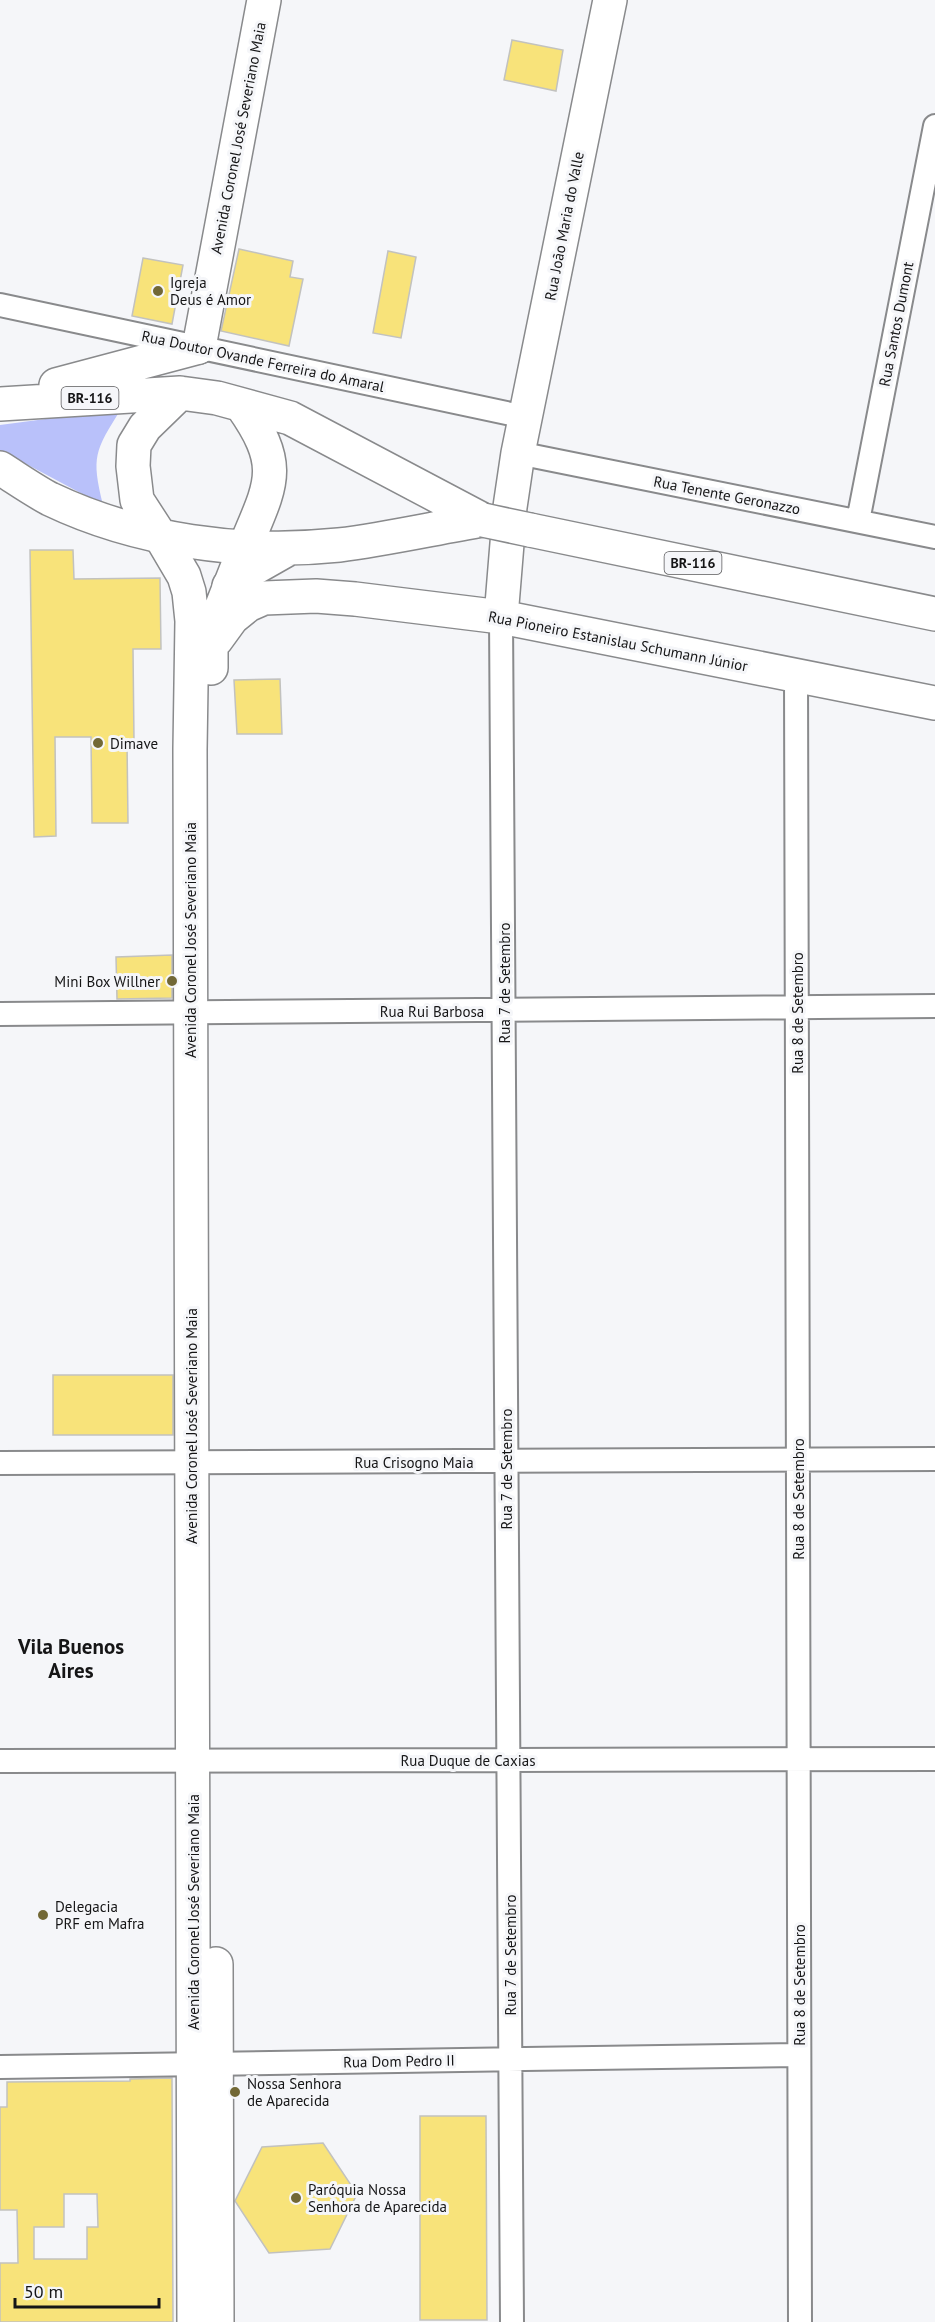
<svg xmlns="http://www.w3.org/2000/svg" width="935" height="2322" font-family="'PT Sans',sans-serif">
  <rect width="100%" height="100%" fill="#f5f6f9"/>
  <!-- green -->
  <path fill="#b9c1fa" d="M 121,409 C 95,451 91,456 103,505 L 0,450 L 0,425 Z"/>
  <!-- building -->
  <path fill="#f8e37a" stroke="#c2c2bf" stroke-width="1.5" fill-rule="evenodd" d="M 512,40 L 563,50 L 556,91 L 504,80 Z
    M 239,249 L 293,261 L 290,277 L 303,279 L 289,346 L 221,331 Z
    M 388,251 L 416,257 L 401,338 L 373,333 Z
    M 143,258 L 183,265 L 172,324 L 132,316 Z
    M 30,550 L 73,550 L 74,579 L 160,578 L 161,649 L 133,649 L 134,740 L 127,741 L 128,823 L 92,823 L 91,737 L 55,737 L 56,836 L 34,837 Z
    M 280,679 L 282,734 L 237,734 L 234,680 Z
    M 172,955 L 172,998 L 117,999 L 116,957 Z
    M 53,1375 L 173,1375 L 173,1435 L 53,1435 Z
    M 172,2078 L 173,2322 L 0,2322 L 0,2263 L 18,2263 L 17,2210 L 0,2210 L 0,2107 L 7,2107 L 7,2082 L 130,2081 L 130,2079 ZM 64,2194 L 97,2194 L 98,2227 L 87,2227 L 87,2259 L 34,2259 L 34,2227 L 64,2227 Z
    M 420,2116 L 486,2116 L 487,2320 L 420,2320 Z
    M 323,2143 L 357,2194 L 330,2249 L 269,2253 L 235,2201 L 262,2147 Z"/>
  <g fill="none" stroke-linecap="round" stroke-linejoin="round">
    <!-- street casing -->
    <g stroke="#898a8c" stroke-width="26">
      <path id="street" d="M 0,305 L 525,417
        M 518,453 L 935,537
        M 858,521 L 935,126
        M 501,617 L 512,2322
        M 796,675 L 800,2322
        M 0,1014 L 935,1006
        M 0,1463 L 935,1459
        M 0,1761 L 935,1759
        M 0,2067 L 799,2055"/>
    </g>
    <!-- secondary casing -->
    <g stroke="#898a8c" stroke-width="36">
      <path id="secondary" d="M 199,347 L 264,0
        M 161,537 L 184,576 L 189,592 L 192,621 L 190,749 L 194,2322
        M 501,617 L 510,507 L 518,453 L 610,0
        M 216,640 L 232,618 L 248,605 L 264,598 L 316,596 L 355,599 L 501,617 L 935,703
        M 211,668 L 211,634 L 240,560
        M 216,1964 L 217,2322"/>
    </g>
    <!-- highway casing -->
    <g stroke="#898a8c" stroke-width="36">
      <path id="highway" d="M 56,385 L 199,347
        M 0,404 L 180,393 L 217,398 L 290,418 L 483,520
        M 242,406 C 285,467 271,484 245,547
        M 0,468 C 16,478 33,490 50,499 C 138,541 242,555 339,545 C 387,539 435,528 483,520
        M 530,530 L 935,614
        M 161,537 L 137,500 L 133,466 L 134,445 L 145,427 L 180,393
        M 229,586 L 251,570 L 288,549"/>
    </g>
    <!-- street -->
    <use href="#street" stroke="#fff" stroke-width="22"/>
    <!-- secondary -->
    <use href="#secondary" stroke="#fff" stroke-width="33"/>
    <!-- highway -->
    <use href="#highway" stroke="#fff" stroke-width="33"/>
    <!-- highway-bridge casing -->
    <g stroke="#898a8c" stroke-width="36" stroke-linecap="butt">
      <path id="highway-bridge" d="M 483,520 L 530,530"/>
    </g>
    <!-- highway-bridge -->
    <use href="#highway-bridge" stroke="#fff" stroke-width="33"/>
  </g>
  <!-- markers -->
  <g fill="#726835" stroke="#f5f6f9" stroke-width="2">
    <circle cx="158" cy="291" r="6"/>
    <circle cx="98" cy="743" r="6"/>
    <circle cx="172" cy="981" r="6"/>
    <circle cx="43" cy="1915" r="6"/>
    <circle cx="235" cy="2092" r="6"/>
    <circle cx="296" cy="2198" r="6"/>
  </g>
  <g text-anchor="middle" dominant-baseline="central" stroke-width="6" stroke-linejoin="round" paint-order="stroke">
    <!-- shield labels -->
    <g fill="#f5f6f9" stroke="#58585a" stroke-width="1.5">
      <rect x="61.5" y="387" width="57" height="22" rx="4.5"/>
      <rect x="664.5" y="552" width="57" height="22" rx="4.5"/>
    </g>
    <g font-size="14" font-weight="bold" fill="#151516">
      <text x="90" y="398">BR-116</text>
      <text x="693" y="563">BR-116</text>
    </g>
    <!-- street labels -->
    <g font-size="15" fill="#151516" stroke="#f5f6f9">
      <text transform="translate(238 138) rotate(-79)">Avenida Coronel José Severiano Maia</text>
      <text transform="translate(564 226) rotate(-79)">Rua João Maria do Valle</text>
      <text transform="translate(896 324) rotate(-79)">Rua Santos Dumont</text>
      <text transform="translate(263 361) rotate(12)">Rua Doutor Ovande Ferreira do Amaral</text>
      <text transform="translate(727 495) rotate(11)">Rua Tenente Geronazzo</text>
      <text transform="translate(618 641) rotate(11)">Rua Pioneiro Estanislau Schumann Júnior</text>
      <text transform="translate(190 940) rotate(-90)">Avenida Coronel José Severiano Maia</text>
      <text transform="translate(504 983) rotate(-90)">Rua 7 de Setembro</text>
      <text x="432" y="1011">Rua Rui Barbosa</text>
      <text transform="translate(797 1013) rotate(-90)">Rua 8 de Setembro</text>
      <text transform="translate(191 1426) rotate(-90)">Avenida Coronel José Severiano Maia</text>
      <text x="414" y="1462">Rua Crisogno Maia</text>
      <text transform="translate(506 1469) rotate(-90)">Rua 7 de Setembro</text>
      <text transform="translate(798 1499) rotate(-90)">Rua 8 de Setembro</text>
      <text x="468" y="1760">Rua Duque de Caxias</text>
      <text transform="translate(193 1912) rotate(-90)">Avenida Coronel José Severiano Maia</text>
      <text transform="translate(510 1955) rotate(-90)">Rua 7 de Setembro</text>
      <text transform="translate(799 1985) rotate(-90)">Rua 8 de Setembro</text>
      <text transform="translate(399 2061) rotate(-1)">Rua Dom Pedro II</text>
    </g>
    <!-- poi labels -->
    <g font-size="15" fill="#151516" stroke="#f5f6f9" text-anchor="start">
      <text x="170" y="282">Igreja<tspan x="170" dy="17">Deus é Amor</tspan></text>
      <text x="110" y="743">Dimave</text>
      <text x="160" y="981" text-anchor="end">Mini Box Willner</text>
      <text x="55" y="1906">Delegacia<tspan x="55" dy="17">PRF em Mafra</tspan></text>
      <text x="247" y="2083">Nossa Senhora<tspan x="247" dy="17">de Aparecida</tspan></text>
      <text x="308" y="2189">Paróquia Nossa<tspan x="308" dy="17">Senhora de Aparecida</tspan></text>
    </g>
    <!-- district labels -->
    <g font-size="21" font-weight="bold" fill="#151516" stroke="#f5f6f9">
      <text x="71" y="1646">Vila Buenos<tspan x="71" dy="24">Aires</tspan></text>
    </g>
  </g>
  <!-- scale -->
  <path d="M15 2298v9h144v-9" fill="none" stroke="#151516" stroke-width="3"/>
  <text x="24" y="2298" font-size="18" fill="#151516" stroke="#f5f6f9" stroke-width="4.5" paint-order="stroke">50 m</text>
</svg>
